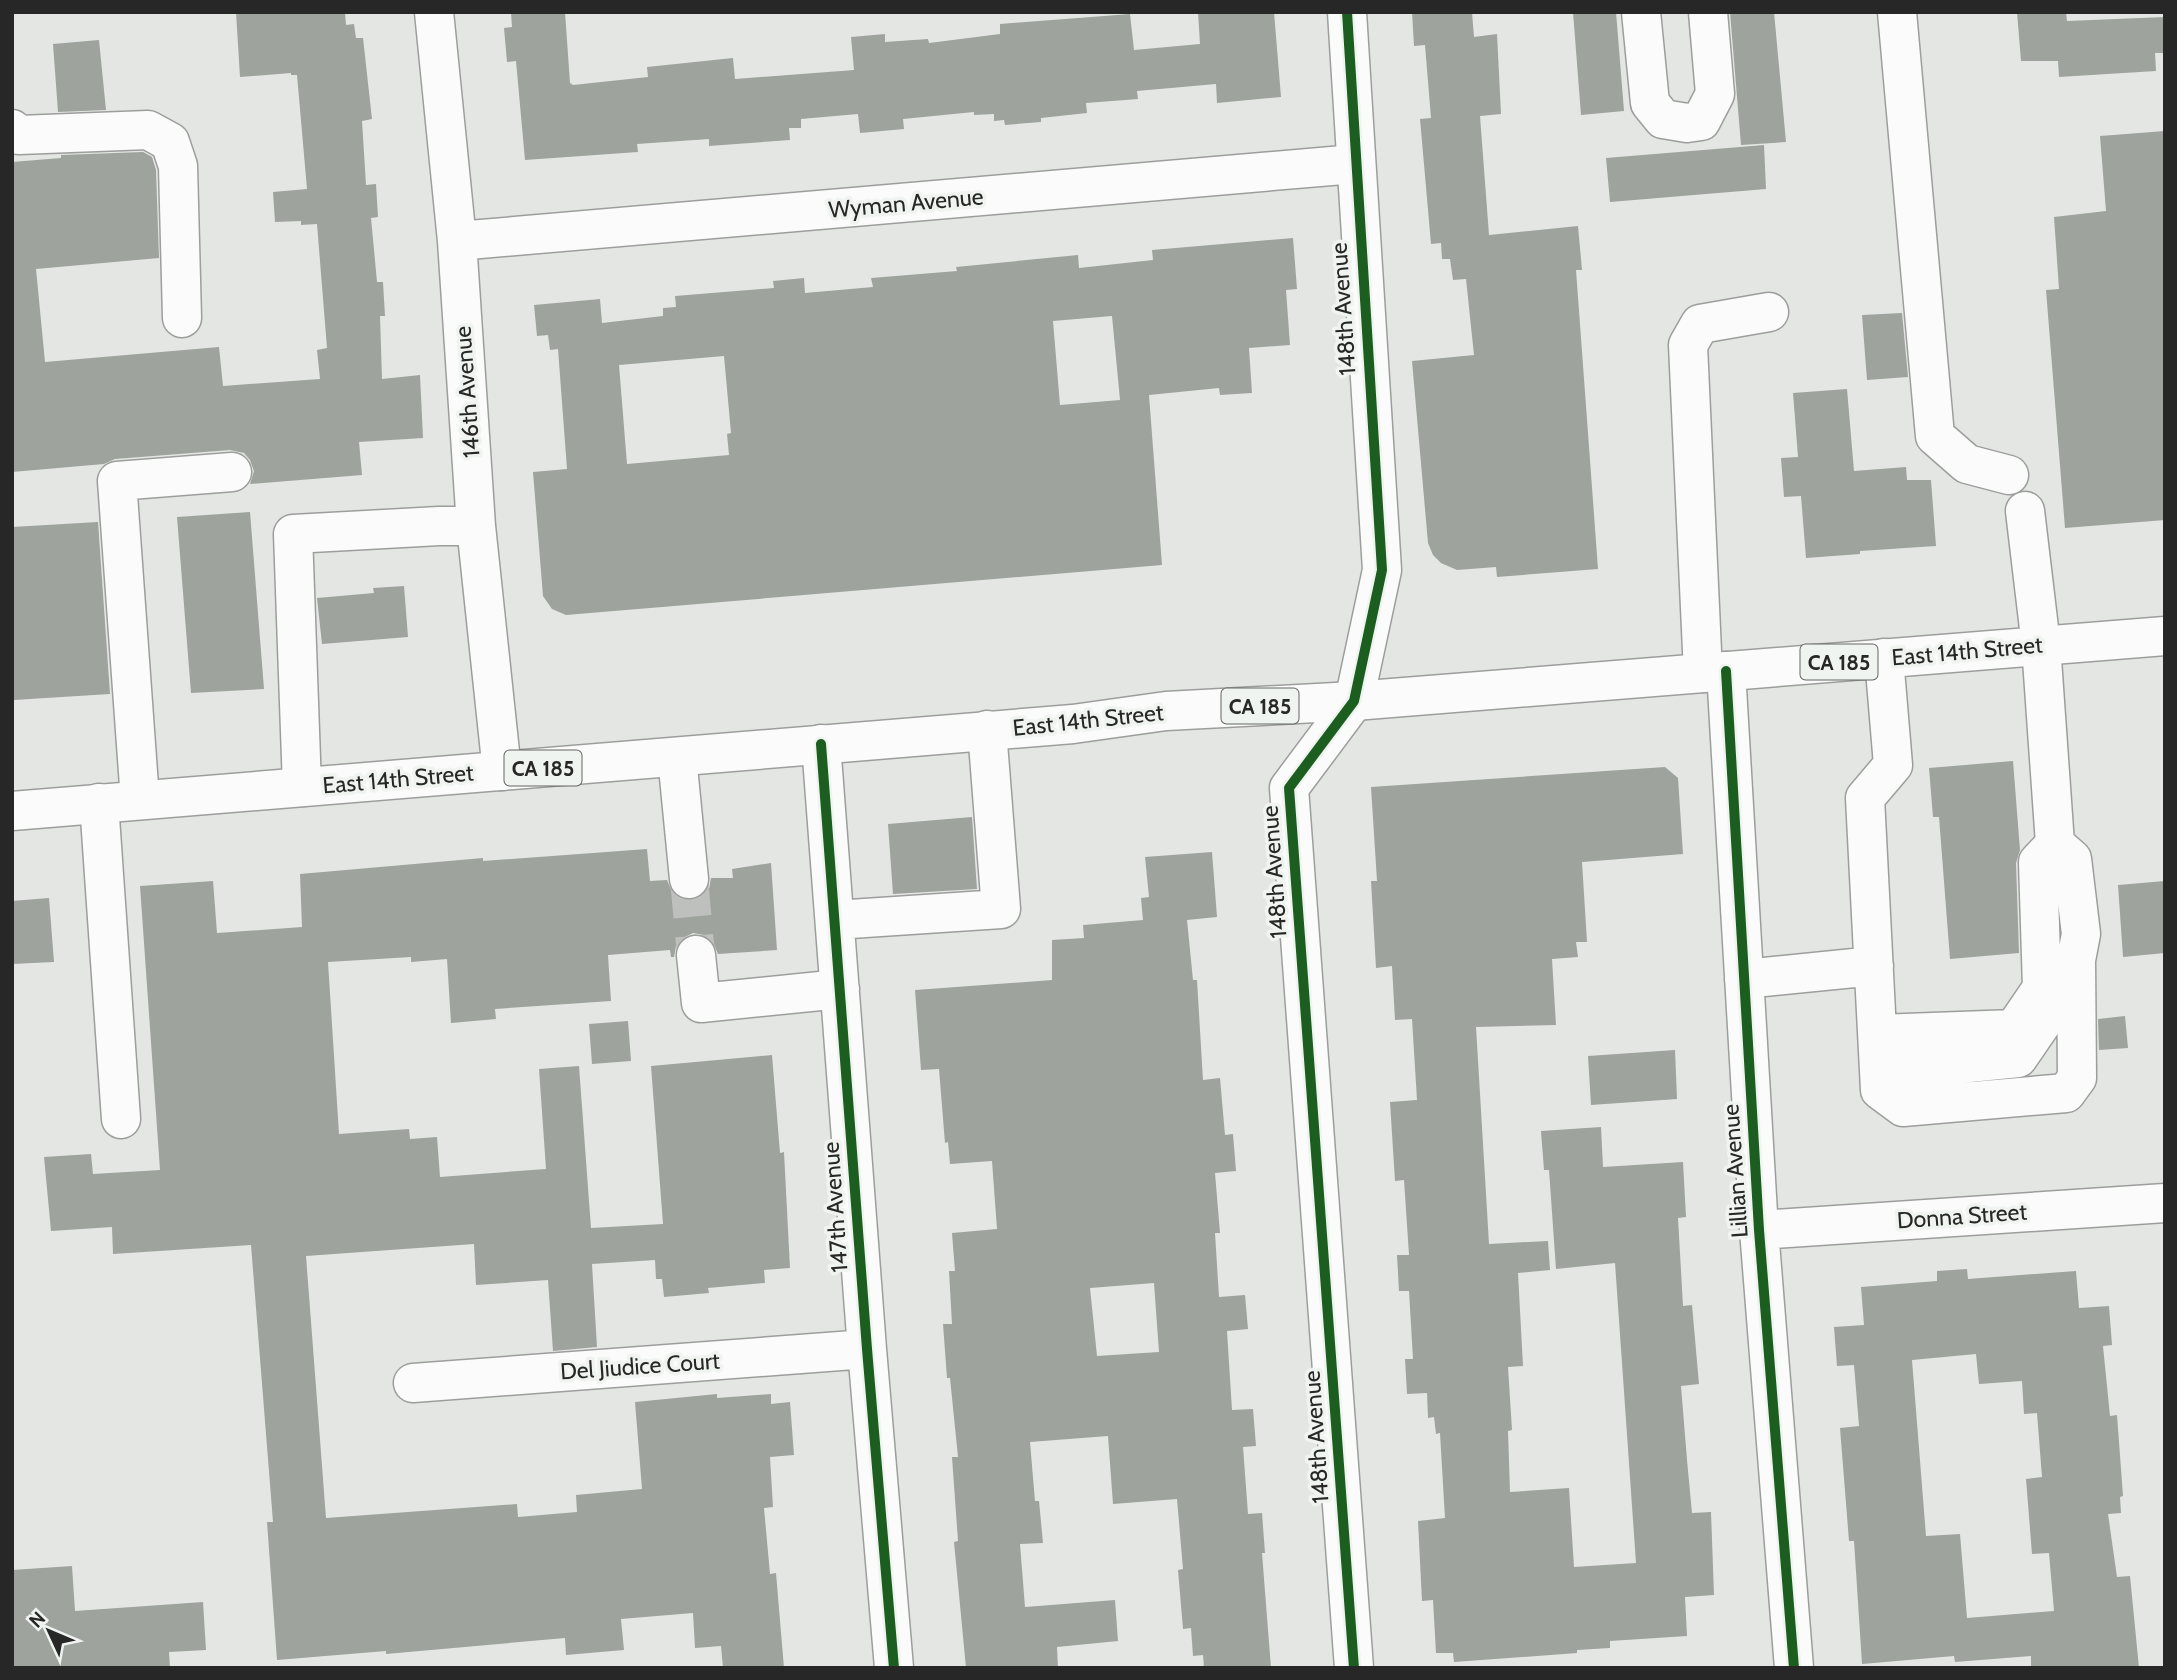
<svg xmlns="http://www.w3.org/2000/svg" width="2177" height="1680" font-family="Cabin,sans-serif">
  <rect width="100%" height="100%" fill="#e4e6e4"/>
  <!-- building -->
  <path fill="#9ea39e" fill-rule="evenodd" d="M 236,12 L 345,12 L 346,25 L 354,24 L 356,38 L 363,38 L 372,119 L 362,121 L 366,185 L 376,184 L 378,217 L 371,218 L 377,282 L 383,282 L 385,316 L 380,316 L 382,379 L 420,375 L 423,438 L 359,442 L 362,475 L 250,484 L 254,471 L 250,460 L 244,453 L 230,450 L 115,459 L 104,464 L 12,472 L 12,162 L 61,158 L 61,155 L 143,152 L 152,157 L 156,170 L 159,258 L 36,269 L 45,362 L 219,347 L 223,386 L 320,379 L 317,350 L 327,348 L 317,224 L 301,225 L 301,221 L 275,222 L 273,192 L 307,189 L 297,75 L 291,75 L 291,73 L 240,77 Z
    M 511,12 L 565,12 L 570,83 L 573,85 L 648,77 L 647,67 L 733,58 L 735,79 L 854,70 L 851,37 L 885,34 L 885,42 L 928,39 L 929,43 L 1000,34 L 1000,24 L 1130,14 L 1134,50 L 1200,44 L 1198,12 L 1274,12 L 1281,97 L 1217,103 L 1216,84 L 1137,91 L 1138,99 L 1086,103 L 1087,113 L 1041,118 L 1041,122 L 1005,125 L 1004,120 L 994,121 L 994,114 L 974,115 L 974,112 L 903,119 L 904,129 L 860,133 L 858,114 L 801,119 L 801,128 L 789,128 L 790,140 L 709,146 L 709,139 L 637,144 L 638,152 L 525,160 L 516,61 L 507,62 L 504,28 L 512,27 Z
    M 1412,12 L 1472,12 L 1474,37 L 1497,34 L 1501,114 L 1480,116 L 1489,235 L 1578,226 L 1582,270 L 1576,270 L 1598,569 L 1497,577 L 1496,567 L 1457,570 L 1441,563 L 1433,555 L 1428,543 L 1412,361 L 1474,355 L 1466,279 L 1453,280 L 1450,259 L 1442,259 L 1441,243 L 1431,244 L 1420,119 L 1431,118 L 1425,45 L 1414,46 Z
    M 1573,12 L 1616,12 L 1624,111 L 1581,115 Z
    M 1730,12 L 1774,12 L 1786,142 L 1741,145 Z
    M 2017,12 L 2066,12 L 2067,21 L 2165,17 L 2165,53 L 2155,53 L 2156,71 L 2059,77 L 2058,61 L 2021,61 Z
    M 99,40 L 106,110 L 58,112 L 53,44 Z
    M 2165,131 L 2165,520 L 2065,528 L 2046,290 L 2059,289 L 2054,217 L 2106,211 L 2100,136 Z
    M 1764,145 L 1766,189 L 1610,202 L 1606,158 Z
    M 1293,238 L 1297,289 L 1286,290 L 1290,345 L 1249,348 L 1252,393 L 1220,395 L 1219,388 L 1149,395 L 1162,565 L 566,615 L 552,609 L 543,596 L 533,472 L 567,469 L 558,349 L 550,350 L 548,335 L 537,336 L 534,305 L 600,299 L 602,323 L 663,316 L 663,308 L 676,307 L 675,296 L 774,288 L 773,281 L 804,278 L 805,293 L 873,287 L 871,278 L 957,271 L 956,267 L 1078,255 L 1079,268 L 1153,260 L 1152,250 ZM 1112,316 L 1120,400 L 1060,405 L 1053,321 ZM 724,356 L 731,433 L 727,434 L 729,455 L 627,464 L 619,365 Z
    M 1902,313 L 1908,377 L 1867,380 L 1862,315 Z
    M 1847,389 L 1854,471 L 1906,467 L 1907,480 L 1931,480 L 1936,546 L 1860,551 L 1860,554 L 1806,558 L 1801,496 L 1784,497 L 1781,458 L 1798,457 L 1793,393 Z
    M 250,512 L 264,689 L 191,693 L 177,517 Z
    M 98,522 L 110,694 L 14,700 L 12,527 Z
    M 404,586 L 408,637 L 322,644 L 317,598 L 374,593 L 373,588 Z
    M 2013,761 L 2020,850 L 2016,863 L 2019,953 L 1950,959 L 1939,817 L 1933,817 L 1929,768 Z
    M 1665,767 L 1678,778 L 1683,854 L 1582,862 L 1587,942 L 1576,942 L 1578,957 L 1552,959 L 1556,1025 L 1476,1027 L 1489,1244 L 1548,1241 L 1550,1270 L 1518,1273 L 1523,1366 L 1508,1367 L 1512,1430 L 1508,1431 L 1510,1492 L 1569,1488 L 1574,1567 L 1636,1563 L 1615,1263 L 1556,1269 L 1549,1170 L 1544,1170 L 1541,1131 L 1601,1127 L 1603,1167 L 1683,1162 L 1686,1217 L 1678,1218 L 1683,1306 L 1692,1305 L 1699,1384 L 1681,1386 L 1687,1460 L 1692,1513 L 1711,1512 L 1714,1595 L 1685,1597 L 1687,1636 L 1610,1641 L 1610,1648 L 1577,1650 L 1577,1653 L 1454,1662 L 1453,1653 L 1436,1653 L 1433,1600 L 1422,1601 L 1418,1521 L 1445,1518 L 1440,1433 L 1436,1434 L 1434,1417 L 1428,1418 L 1427,1393 L 1407,1394 L 1405,1359 L 1413,1359 L 1409,1291 L 1399,1291 L 1397,1255 L 1409,1255 L 1404,1180 L 1395,1181 L 1390,1102 L 1417,1100 L 1412,1019 L 1395,1020 L 1392,966 L 1376,968 L 1371,881 L 1377,881 L 1371,787 Z
    M 972,817 L 977,889 L 893,894 L 888,824 Z
    M 647,849 L 650,881 L 667,880 L 672,892 L 679,899 L 690,901 L 702,896 L 709,889 L 711,878 L 733,878 L 732,869 L 771,863 L 777,950 L 718,954 L 713,942 L 704,935 L 693,933 L 683,938 L 676,946 L 674,957 L 671,957 L 670,950 L 608,955 L 611,1001 L 495,1009 L 496,1019 L 451,1023 L 447,959 L 411,962 L 411,957 L 328,962 L 339,1134 L 409,1129 L 410,1139 L 437,1137 L 440,1177 L 546,1169 L 539,1069 L 579,1066 L 591,1228 L 663,1224 L 651,1066 L 772,1055 L 780,1153 L 784,1152 L 790,1268 L 764,1270 L 765,1283 L 708,1288 L 709,1293 L 664,1297 L 662,1279 L 656,1279 L 655,1260 L 592,1264 L 597,1347 L 553,1351 L 548,1280 L 476,1285 L 474,1244 L 306,1256 L 326,1518 L 517,1504 L 518,1517 L 577,1512 L 576,1495 L 642,1489 L 635,1402 L 717,1394 L 717,1398 L 771,1394 L 771,1404 L 790,1402 L 794,1455 L 770,1457 L 773,1507 L 764,1508 L 770,1574 L 776,1573 L 784,1668 L 723,1668 L 721,1646 L 695,1648 L 693,1613 L 621,1619 L 624,1650 L 566,1655 L 565,1638 L 386,1654 L 386,1651 L 277,1660 L 267,1522 L 273,1522 L 251,1245 L 113,1254 L 112,1227 L 51,1231 L 44,1157 L 91,1154 L 93,1174 L 160,1170 L 140,886 L 213,881 L 217,933 L 302,927 L 300,874 L 483,858 L 483,861 Z
    M 1212,852 L 1217,917 L 1187,920 L 1193,980 L 1197,980 L 1203,1080 L 1220,1078 L 1225,1135 L 1233,1134 L 1236,1171 L 1215,1173 L 1220,1233 L 1215,1233 L 1219,1297 L 1245,1295 L 1248,1329 L 1227,1331 L 1232,1410 L 1253,1409 L 1256,1446 L 1243,1447 L 1248,1514 L 1262,1513 L 1265,1553 L 1262,1553 L 1271,1668 L 1204,1668 L 1203,1655 L 1193,1656 L 1191,1628 L 1183,1629 L 1178,1570 L 1183,1569 L 1177,1499 L 1113,1504 L 1108,1436 L 1030,1442 L 1035,1501 L 1039,1501 L 1043,1543 L 1020,1544 L 1025,1607 L 1115,1600 L 1118,1641 L 1057,1647 L 1058,1668 L 966,1668 L 954,1542 L 958,1541 L 952,1457 L 958,1457 L 950,1378 L 947,1378 L 943,1324 L 952,1324 L 949,1271 L 955,1271 L 952,1233 L 997,1229 L 992,1161 L 950,1164 L 948,1142 L 945,1143 L 939,1069 L 921,1070 L 915,990 L 1052,980 L 1052,940 L 1084,938 L 1083,925 L 1143,920 L 1141,898 L 1149,897 L 1145,857 ZM 1154,1283 L 1159,1352 L 1097,1356 L 1090,1288 Z
    M 2165,881 L 2165,953 L 2123,957 L 2118,885 Z
    M 49,898 L 54,962 L 12,964 L 12,901 Z
    M 2125,1016 L 2128,1048 L 2099,1050 L 2098,1019 Z
    M 628,1021 L 631,1061 L 592,1064 L 589,1024 Z
    M 1675,1050 L 1677,1099 L 1591,1105 L 1588,1056 Z
    M 1967,1269 L 1968,1279 L 2076,1271 L 2079,1308 L 2109,1306 L 2112,1345 L 2103,1346 L 2110,1416 L 2117,1415 L 2123,1496 L 2120,1497 L 2121,1513 L 2108,1514 L 2117,1577 L 2130,1576 L 2139,1668 L 2031,1668 L 2031,1656 L 1955,1662 L 1954,1656 L 1862,1664 L 1854,1541 L 1849,1541 L 1840,1428 L 1859,1426 L 1854,1365 L 1837,1366 L 1834,1327 L 1864,1325 L 1861,1287 L 1937,1281 L 1937,1271 ZM 1976,1354 L 1979,1384 L 2022,1381 L 2024,1414 L 2037,1413 L 2042,1477 L 2026,1479 L 2032,1554 L 2049,1553 L 2054,1611 L 1967,1618 L 1960,1534 L 1926,1536 L 1912,1360 Z
    M 72,1566 L 75,1611 L 203,1602 L 206,1650 L 169,1652 L 170,1668 L 12,1668 L 12,1570 Z"/>
  <g fill="none" stroke-linecap="round" stroke-linejoin="round">
    <!-- minor-tunnel -->
    <path stroke="#bec0be" stroke-width="38" stroke-dasharray="38 19" stroke-linecap="butt" d="M 689,879 L 696,955"/>
    <!-- minor casing -->
    <g stroke="#9c9e9c" stroke-width="41">
      <path id="minor" d="M 434,12 L 457,241 L 476,526 L 502,771
        M 1347,12 L 1382,570 L 1354,701 L 1289,788 L 1354,1668
        M 1641,12 L 1650,103 L 1663,119 L 1687,123 L 1701,121 L 1715,94 L 1708,12
        M 1897,12 L 1935,436 L 1967,464 L 2009,475
        M 12,129 L 19,135 L 148,130 L 170,142 L 178,166 L 182,318
        M 457,241 L 1355,164
        M 1884,658 L 1893,765 L 1865,798 L 1880,1090 L 1903,1107 L 2066,1093 L 2077,1078 L 2076,960 L 2081,934 L 2072,859 L 2055,844 L 2041,645 L 2025,511
        M 1726,671 L 1759,1230 L 1794,1668
        M 1703,673 L 1688,345 L 1700,324 L 1769,312
        M 821,744 L 867,1349 L 894,1668
        M 677,757 L 689,879
        M 302,787 L 293,534 L 439,526 L 476,526
        M 140,800 L 117,481 L 232,472
        M 99,803 L 121,1119
        M 835,920 L 1001,909 L 987,730
        M 696,955 L 701,1003 L 840,989
        M 1744,979 L 1874,966
        M 1878,1034 L 2014,1029 L 2042,988 L 2038,862 L 2055,844
        M 1880,1072 L 2018,1058 L 2042,1023 L 2042,1010
        M 1759,1230 L 2165,1203
        M 413,1383 L 867,1349"/>
    </g>
    <!-- major casing -->
    <g stroke="#9c9e9c" stroke-width="41">
      <path id="major" d="M 12,811 L 1073,724 L 1166,711 L 1354,701 L 2165,636"/>
    </g>
    <!-- minor -->
    <use href="#minor" stroke="#fbfbfb" stroke-width="38"/>
    <!-- major -->
    <use href="#major" stroke="#fbfbfb" stroke-width="38"/>
    <!-- cycleway casing -->
    <g stroke="#f0f4f0" stroke-width="15">
      <path id="cycleway" d="M 1347,12 L 1382,570 L 1354,701 L 1289,788 L 1354,1668
        M 1726,671 L 1759,1230 L 1794,1668
        M 821,744 L 867,1349 L 894,1668"/>
    </g>
    <!-- cycleway -->
    <use href="#cycleway" stroke="#1b5e20" stroke-width="10"/>
  </g>
  <g text-anchor="middle" dominant-baseline="central" stroke-width="7" stroke-linejoin="round" paint-order="stroke">
    <!-- shield labels -->
    <g fill="#f0f4f0" stroke="#636463" stroke-width="2">
      <rect x="1800.5" y="644.5" width="77" height="35" rx="5"/>
      <rect x="1221.5" y="688.5" width="77" height="35" rx="5"/>
      <rect x="504.5" y="750.5" width="77" height="35" rx="5"/>
    </g>
    <g font-size="21" font-weight="bold" fill="#262726">
      <text x="1839" y="662">CA 185</text>
      <text x="1260" y="706">CA 185</text>
      <text x="543" y="768">CA 185</text>
    </g>
    <!-- street labels -->
    <g font-size="23" fill="#262726" stroke="#f0f4f0">
      <text transform="translate(906 203) rotate(-5)">Wyman Avenue</text>
      <text transform="translate(1343 309) rotate(-94)">148th Avenue</text>
      <text transform="translate(467 392) rotate(-94)">146th Avenue</text>
      <text transform="translate(1967 651) rotate(-5)">East 14th Street</text>
      <text transform="translate(1088 720) rotate(-6)">East 14th Street</text>
      <text transform="translate(398 779) rotate(-5)">East 14th Street</text>
      <text transform="translate(1274 872) rotate(-94)">148th Avenue</text>
      <text transform="translate(1735 1171) rotate(-94)">Lillian Avenue</text>
      <text transform="translate(835 1207) rotate(-94)">147th Avenue</text>
      <text transform="translate(1962 1216) rotate(-4)">Donna Street</text>
      <text transform="translate(640 1366) rotate(-4)">Del Jiudice Court</text>
      <text transform="translate(1316 1437) rotate(-94)">148th Avenue</text>
    </g>
  </g>
  <!-- border -->
  <rect width="2177" height="1680" fill="none" stroke="#262726" stroke-width="28"/>
  <!-- north arrow -->
  <g transform="translate(49 1631) rotate(314)" stroke="#f0f4f0" stroke-width="5" paint-order="stroke">
  <path d="M0-5L12 26L0 18L-12 26Z" fill="#262726"/>
  <text y="-10" font-size="19" font-weight="bold" text-anchor="middle" fill="#262726">N</text>
  </g>
</svg>
